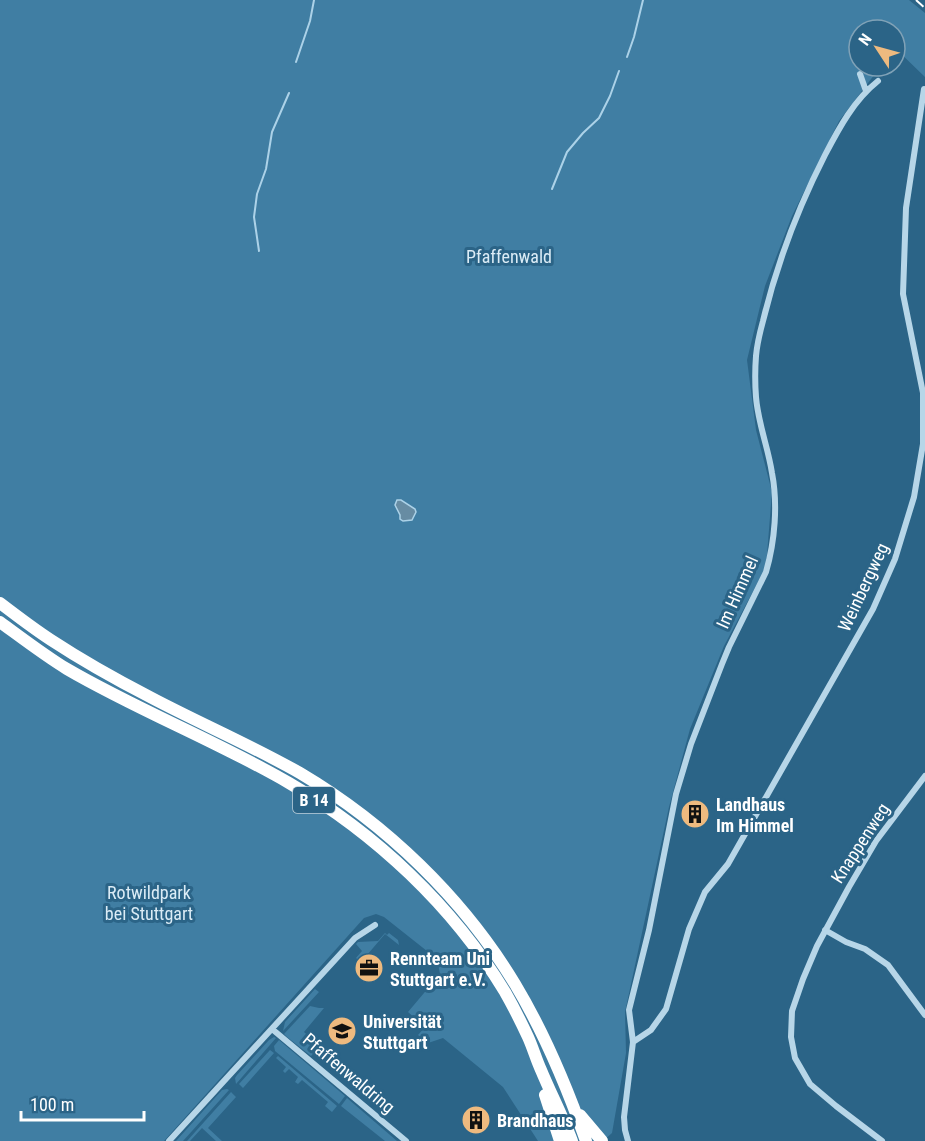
<svg xmlns="http://www.w3.org/2000/svg" width="925" height="1141" font-family="'Roboto Condensed',sans-serif">
  <rect width="100%" height="100%" fill="#2b6487"/>
  <!-- green -->
  <path fill="#407ea3" d="M 0,0 L 909,0 L 925,13 L 925,77 L 895,48 L 895,30 L 859,30 L 859,66 L 881,66 L 839,121 L 792,216 L 765,286 L 747,360 L 756,430 L 772,492 L 766,567 L 724,646 L 690,729 L 669,807 L 625,1012 L 626,1053 L 612,1133 L 603,1141 L 538,1141 L 503,1087 L 443,1038 L 428,1043 L 418,1035 L 425,1027 L 408,1012 L 440,974 L 438,964 L 432,955 L 384,917 L 376,914 L 364,918 L 164,1141 L 0,1141 Z
    M 385,933 L 387,935 L 389,933 L 398,940 L 399,945 L 385,934 L 361,962 L 356,958 L 362,951 L 356,944 L 358,942 L 378,941 Z
    M 315,989 L 319,992 L 283,1031 L 285,1022 Z
    M 310,1006 L 319,1008 L 324,1008 L 304,1032 L 320,1046 L 311,1056 L 287,1037 L 284,1034 Z
    M 274,1037 L 276,1038 L 236,1084 L 235,1078 L 237,1075 L 269,1040 Z
    M 279,1040 L 345,1096 L 339,1104 L 275,1051 L 274,1046 Z
    M 270,1050 L 274,1053 L 243,1088 L 239,1084 Z
    M 278,1056 L 337,1106 L 332,1112 L 325,1106 L 328,1102 L 302,1080 L 298,1084 L 295,1082 L 298,1077 L 289,1069 L 285,1073 L 283,1071 L 286,1067 L 276,1058 Z
    M 227,1089 L 229,1090 L 183,1141 L 176,1141 L 222,1090 Z
    M 231,1092 L 236,1097 L 208,1128 L 222,1141 L 216,1141 L 202,1128 L 190,1141 L 187,1141 Z
    M 347,1098 L 397,1141 L 385,1141 L 341,1106 Z"/>
  <!-- water -->
  <path fill="#678ca3" stroke="#acd2e8" stroke-width="1.5" d="M 397,500 L 401,500 L 415,509 L 416,512 L 412,520 L 403,521 L 400,519 L 400,515 L 395,505 Z"/>
  <g fill="none" stroke-linecap="round" stroke-linejoin="round">
    <!-- stream -->
    <path stroke="#acd2e8" stroke-width="2" d="M 627,57 L 634,37 L 643,0
      M 296,62 L 310,21 L 314,0
      M 552,189 L 567,152 L 583,133 L 599,118 L 610,96 L 619,71
      M 259,251 L 254,217 L 257,194 L 266,169 L 272,132 L 289,93"/>
    <!-- street -->
    <path stroke="#b7d6e8" stroke-width="6" d="M 860,74 L 866,91
      M 825,930 L 846,942 L 865,949 L 888,965 L 925,1015
      M 272,1029 L 406,1141
      M 633,1042 L 651,1030 L 666,1009 L 689,929 L 705,892 L 728,864 L 873,609 L 895,559 L 914,497 L 923,444 L 923,393 L 903,294 L 906,208 L 924,89
      M 169,1141 L 355,938 L 375,925
      M 628,1141 L 625,1130 L 624,1117 L 633,1042 L 629,1010 L 649,930 L 676,794 L 691,744 L 722,664 L 729,647 L 766,572 C 775,541 778,504 772,473 C 768,447 758,423 756,397 C 755,384 755,369 756,356 C 757,344 760,332 763,321 C 777,263 798,208 825,155 C 839,128 854,100 878,81
      M 882,1141 L 836,1106 L 810,1084 L 795,1058 L 791,1037 L 792,1011 L 803,979 L 817,946 L 849,887 L 876,841 L 925,776"/>
    <!-- highway -->
    <path stroke="#fff" stroke-width="12" d="M 0,603 C 17,616 34,629 51,640 C 83,661 117,680 150,697 C 199,723 251,745 300,773 C 386,824 463,898 515,984 C 545,1034 567,1087 586,1141
      M 0,622 C 22,638 44,655 67,669 C 139,711 217,741 289,783 C 375,833 453,906 505,992 C 513,1006 521,1022 528,1037 C 533,1048 536,1059 541,1070 C 551,1094 563,1117 572,1141
      M 545,1095 L 560,1141
      M 580,1115 L 602,1141"/>
    <!-- rail -->
    <path stroke="#fff" stroke-width="2" stroke-dasharray="10 4.5" stroke-linecap="butt" d="M 916,0 L 925,8"/>
  </g>
  <!-- icons -->
  <defs>
    <g id="building-disc" transform="scale(1.5)"><circle r="9.5" fill="#eeba7f" stroke="#2b6487"/><path d="M-4-6H4V6H1V3H-1V6H-4ZM-2.5-4.3h1.7v1.8h-1.7ZM.8-4.3h1.7v1.8H.8ZM-2.5-1h1.7V.8h-1.7ZM.8-1h1.7V.8H.8Z" fill="#111"/></g>
    <g id="office-disc" transform="scale(1.5)"><circle r="9.5" fill="#eeba7f" stroke="#2b6487"/><path d="M-6-3h4V-5.5h4V-3h4V5H-6ZM-1-4.5V-3h2v-1.5ZM-6 0V1H6V0Z" fill="#111"/></g>
    <g id="university-disc" transform="scale(1.5)"><circle r="9.5" fill="#eeba7f" stroke="#2b6487"/><path d="M0-5L7-2L0 1L-7-2ZM-4 1L0 2.5L4 1V4Q0 6-4 4Z" fill="#111"/></g>
  </defs>
  <g fill-rule="evenodd">
    <use href="#building-disc" x="695" y="814"/>
    <use href="#office-disc" x="369" y="968"/>
    <use href="#university-disc" x="342" y="1031"/>
    <use href="#building-disc" x="476" y="1120"/>
  </g>
  <g text-anchor="middle" dominant-baseline="central" stroke-width="6" stroke-linejoin="round" paint-order="stroke">
    <!-- shield labels -->
    <rect fill="#2b6487" stroke="#bfd0db" stroke-width="1.5" x="293" y="787" width="42" height="26" rx="4.5"/>
    <g font-size="16" font-weight="bold" fill="#fff">
      <text x="314" y="800">B 14</text>
    </g>
    <!-- park labels -->
    <g font-size="18" fill="#dbecf6" stroke="#2b6487">
      <text x="509" y="256">Pfaffenwald</text>
      <text x="149" y="892">Rotwildpark<tspan x="149" dy="21">bei Stuttgart</tspan></text>
    </g>
    <!-- street labels -->
    <g font-size="18" fill="#fff" stroke="#2b6487">
      <text transform="translate(863 587) rotate(-65)">Weinbergweg</text>
      <text transform="translate(737 592) rotate(-66)">Im Himmel</text>
      <text transform="translate(860 843) rotate(-57)">Knappenweg</text>
      <text transform="translate(349 1073) rotate(40)">Pfaffenwaldring</text>
    </g>
    <!-- poi labels -->
    <g font-size="18" font-weight="bold" fill="#fff" stroke="#2b6487" text-anchor="start">
      <text x="716" y="804">Landhaus<tspan x="716" dy="21">Im Himmel</tspan></text>
      <text x="390" y="958">Rennteam Uni<tspan x="390" dy="21">Stuttgart e.V.</tspan></text>
      <text x="363" y="1021">Universität<tspan x="363" dy="21">Stuttgart</tspan></text>
      <text x="497" y="1120">Brandhaus</text>
    </g>
  </g>
  <!-- north arrow -->
  <g transform="translate(877 48) rotate(306)"><circle r="28" fill="#2b6487" stroke="#80a2b7" stroke-width="1.5"/>
  <path d="M0-4.5L10 22L0 15L-10 22Z" fill="#eeba7f"/>
  <text y="-9" font-size="16" font-weight="bold" text-anchor="middle" fill="#ffffff">N</text>
  </g>
  <!-- scale -->
  <path d="M21 1111v9h123v-9" fill="none" stroke="#ffffff" stroke-width="3"/>
  <text x="30" y="1111" font-size="18" fill="#ffffff" stroke="#2b6487" stroke-width="4.5" paint-order="stroke">100 m</text>
</svg>
